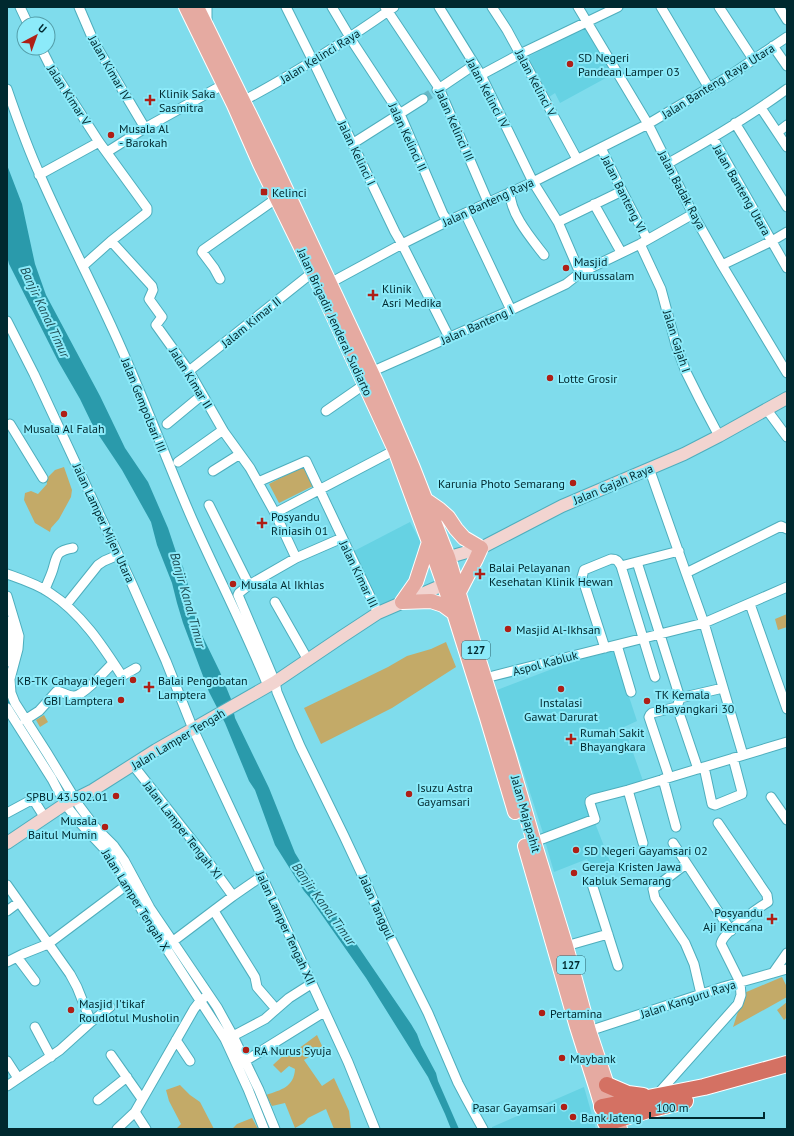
<svg xmlns="http://www.w3.org/2000/svg" width="794" height="1136" font-family="'PT Sans',sans-serif">
  <rect width="100%" height="100%" fill="#7fdcec"/>
  <!-- built -->
  <path fill="#66d2e3" d="M 588,26 L 615,73 L 560,103 L 555,93 L 549,97 L 534,71 L 528,57 Z
    M 410,522 L 424,548 L 407,590 L 387,606 L 379,610 L 354,551 Z
    M 614,651 L 637,721 L 624,727 L 643,781 L 586,796 L 592,820 L 544,836 L 497,690 L 568,663 Z
    M 595,823 L 611,864 L 594,871 L 587,859 L 554,872 L 545,841 Z
    M 584,1087 L 596,1129 L 492,1129 L 492,1127 Z"/>
  <!-- green -->
  <path fill="#c3aa68" d="M 305,465 L 315,485 L 279,503 L 269,484 Z
    M 64,467 L 72,490 L 71,497 L 59,519 L 51,528 L 50,532 L 35,523 L 24,500 L 25,493 L 31,491 L 38,494 L 47,484 L 46,479 L 55,470 Z
    M 787,614 L 787,627 L 778,630 L 775,619 Z
    M 446,642 L 456,667 L 392,708 L 321,744 L 304,708 L 388,667 L 407,656 L 431,649 Z
    M 44,715 L 48,722 L 40,727 L 36,720 Z
    M 782,977 L 787,987 L 787,997 L 733,1027 L 744,993 Z
    M 787,1002 L 787,1017 L 784,1020 L 777,1010 Z
    M 317,1035 L 323,1048 L 304,1060 L 322,1086 L 334,1078 L 349,1111 L 351,1129 L 334,1129 L 326,1109 L 308,1118 L 304,1123 L 295,1128 L 285,1103 L 272,1106 L 266,1095 C 281,1090 294,1087 295,1069 L 289,1066 L 281,1073 L 273,1065 C 279,1059 290,1048 298,1049 Z
    M 180,1085 L 190,1095 L 200,1102 L 214,1129 L 176,1129 L 181,1124 L 169,1101 L 166,1090 Z
    M 252,1118 L 258,1129 L 232,1129 L 237,1124 Z"/>
  <!-- water -->
  <path fill="#2a9aab" d="M 7,165 L 22,204 L 35,264 L 46,295 L 100,396 L 125,448 L 148,482 L 168,528 L 178,558 L 183,567 L 191,596 L 193,611 L 199,629 L 220,672 L 231,699 L 235,718 L 269,788 L 295,853 L 317,889 L 340,920 L 411,1024 L 417,1034 L 421,1045 L 436,1073 L 438,1081 L 459,1129 L 451,1129 L 445,1114 L 428,1077 L 366,978 L 310,898 L 304,891 L 275,845 L 255,790 L 249,781 L 225,723 L 209,692 L 183,623 L 177,603 L 172,583 L 157,545 L 151,522 L 122,470 L 94,428 L 80,399 L 58,361 L 9,264 L 7,256 Z"/>
  <g fill="none" stroke-linecap="round" stroke-linejoin="round">
    <!-- stream -->
    <path stroke="#2a9aab" stroke-width="2.5" d="M 7,697 L 10,706
      M 56,778 L 68,798
      M 119,862 L 125,871
      M 192,979 L 224,1029
      M 261,1109 L 270,1129"/>
    <!-- street-tunnel -->
    <path stroke="#66b8c6" stroke-width="9" stroke-dasharray="9 4.5" stroke-linecap="butt" d="M 423,99 L 437,90"/>
    <!-- street casing -->
    <g stroke="#4eaebd" stroke-width="11">
      <path id="street" d="M 20,7 L 28,24
        M 79,7 L 94,42 L 145,128
        M 207,7 L 207,24
        M 286,7 L 313,61 L 395,232 L 402,244 L 449,337
        M 332,7 L 354,44 L 400,114 L 443,214 L 448,221
        M 385,7 L 439,88 L 488,202
        M 439,7 L 481,75 L 533,182 L 558,222 L 580,273
        M 492,7 L 507,30 L 577,159
        M 578,7 L 648,124 L 693,214 L 722,265 L 787,373
        M 661,7 L 709,88
        M 719,7 L 753,59
        M 779,7 L 787,20
        M 773,46 L 787,66
        M 41,48 L 50,66 L 99,142 L 147,208 L 147,212 L 145,214 L 111,241 L 83,266
        M 481,75 L 520,54 L 618,7
        M 7,89 C 17,118 27,147 40,175 C 63,228 90,279 114,332 C 142,393 165,457 192,519 C 217,575 245,629 268,686
        M 437,90 L 474,65
        M 239,103 C 293,75 344,42 394,7
        M 761,108 L 787,147
        M 735,123 L 787,207
        M 778,132 L 787,125
        M 713,138 L 787,268
        M 352,144 L 423,99
        M 601,148 L 622,191 L 647,239
        M 107,152 L 145,128 L 228,82
        M 667,164 C 708,141 749,117 787,89
        M 39,175 L 99,142
        M 510,192 C 510,214 531,238 544,255
        M 594,204 L 621,252
        M 465,213 L 511,310
        M 558,222 L 622,191
        M 111,241 L 152,286 L 153,290 L 149,299 L 162,317 L 156,325 L 189,371 L 224,432 L 250,468 L 275,513 L 296,558
        M 640,244 L 661,289 L 676,345 L 686,372 L 700,400 L 719,436
        M 722,265 L 772,241 L 787,232
        M 220,279 L 214,268 L 202,252 L 203,250 L 277,198
        M 330,283 L 402,244 L 448,221 L 533,182 L 648,124 L 729,76 L 787,37
        M 7,321 L 34,374 L 132,584 L 166,661 L 193,729 L 296,949 L 348,1062 L 375,1129
        M 189,371 L 313,272
        M 371,372 L 511,310 L 566,284 L 580,273 L 640,244 L 693,214
        M 767,410 L 787,437
        M 326,411 L 365,384
        M 10,424 L 43,478
        M 167,424 L 202,395
        M 178,462 L 223,430
        M 649,468 L 686,573 L 781,526 L 787,529
        M 213,471 L 240,454
        M 258,482 L 306,461 L 378,613
        M 209,505 L 249,585
        M 275,513 L 395,450
        M 342,538 L 296,558 L 249,585 L 239,593 L 238,595 L 275,682 L 277,692 L 300,746 L 344,836 L 366,883 L 386,929 L 428,1013 L 458,1083 L 467,1100 L 483,1129
        M 637,562 L 680,698
        M 621,566 L 655,677
        M 686,573 L 704,623 L 743,755
        M 7,574 C 21,579 37,584 50,593 C 81,613 102,645 122,676 L 136,668
        M 45,590 C 47,583 51,576 53,569 C 57,555 56,551 73,548
        M 7,596 L 19,636 L 18,649 L 10,679 L 11,693 L 15,703 L 47,753 L 80,807 L 95,827 L 114,846 L 124,860 L 150,908 L 217,1007 L 233,1036 L 259,1090 L 275,1129
        M 275,602 L 308,660
        M 750,604 L 787,709
        M 66,605 L 98,565 L 104,561 L 118,555
        M 7,621 C 12,635 10,648 7,662
        M 617,645 L 631,692
        M 605,648 L 582,577 L 584,570 L 611,559 C 617,559 618,561 621,566 L 679,551
        M 485,678 L 704,623 L 787,587
        M 678,704 L 680,698 L 723,688
        M 7,708 L 52,779 L 65,804 L 80,823 L 111,856 L 144,914 L 225,1039 L 248,1089 L 264,1129
        M 25,720 L 39,711 L 57,691 C 63,692 69,697 75,696 C 85,694 106,670 113,663
        M 133,765 L 199,849 L 233,896
        M 704,767 L 712,804 L 715,805 L 742,794 L 742,792 L 733,758
        M 669,777 L 649,717 L 650,715 L 652,713 L 677,707 L 698,769
        M 663,779 L 676,827
        M 628,790 L 643,843
        M 771,797 L 787,820
        M 7,813 L 33,799 L 45,818
        M 534,842 L 595,819 L 590,803 L 590,801 L 593,799 L 628,790 L 787,742
        M 673,843 L 731,931
        M 686,864 L 653,889 L 655,898 L 685,943 L 694,964 L 701,994
        M 592,884 L 618,966
        M 7,885 L 70,974 L 77,987 L 91,1022 L 60,1050 L 7,1086
        M 7,911 L 19,902
        M 214,911 L 255,977 L 257,987 L 276,1009
        M 172,942 L 233,896 L 262,876
        M 566,946 L 608,934
        M 17,957 L 35,981
        M 7,962 L 23,954 L 48,944 L 128,884
        M 773,973 L 787,953
        M 91,1022 L 110,1007
        M 35,1027 L 51,1057
        M 589,1031 L 723,987 L 787,969
        M 233,1036 L 265,1019 L 289,998 L 311,984
        M 176,1040 L 190,1061
        M 111,1055 L 142,1099
        M 7,1061 L 18,1078
        M 245,1061 L 324,1012
        M 656,1096 L 738,1004 L 741,995 L 740,982 L 721,944 C 722,933 758,908 768,902 L 767,895 L 718,823
        M 98,1100 L 127,1077
        M 135,1112 L 146,1129
        M 117,1129 L 135,1112 L 194,1009 L 200,1001 L 204,998"/>
    </g>
    <!-- secondary casing -->
    <g stroke="#4eaebd" stroke-width="14">
      <path id="secondary" d="M 439,560 L 481,548 L 562,506 L 684,454 L 719,436 L 787,398
        M 7,843 L 65,804 L 93,790 L 156,750 L 275,682 L 343,636 L 378,613 L 452,581"/>
    </g>
    <!-- primary casing -->
    <g stroke="#fff" stroke-width="16">
      <path id="primary" d="M 186,7 L 234,105 L 260,164 L 313,272 L 395,450 L 429,542 L 454,613 L 487,718 L 515,812
        M 197,7 L 273,162 L 377,384 L 413,468 L 448,557 L 472,638 L 509,756 L 534,842 L 566,946 L 589,1031 L 607,1085 L 620,1129
        M 426,500 L 439,509 L 448,517 L 456,529 L 464,538 L 481,548 L 476,559 L 459,592
        M 402,602 L 416,582 L 429,542
        M 402,602 L 431,601 L 443,605 L 454,613
        M 525,846 L 577,1027 L 596,1087 L 605,1117"/>
    </g>
    <!-- highway casing -->
    <g stroke="#fff" stroke-width="18">
      <path id="highway" d="M 607,1085 L 628,1094 L 643,1096
        M 602,1107 L 704,1087 L 787,1064
        M 606,1123 L 648,1110 L 685,1101"/>
    </g>
    <!-- street -->
    <use href="#street" stroke="#fff" stroke-width="9"/>
    <!-- secondary -->
    <use href="#secondary" stroke="#f2d4d0" stroke-width="12"/>
    <!-- primary -->
    <use href="#primary" stroke="#e5aaa1" stroke-width="14"/>
    <!-- highway -->
    <use href="#highway" stroke="#d47163" stroke-width="16"/>
  </g>
  <!-- markers -->
  <g fill="#af1f16" stroke="#8ceaf9" stroke-width="1.5">
    <circle cx="570" cy="64" r="4"/>
    <path d="M148 94h4v4h4v4h-4v4h-4v-4h-4v-4h4z"/>
    <circle cx="111" cy="135" r="4"/>
    <rect x="260" y="188" width="8" height="8" rx="2"/>
    <circle cx="566" cy="268" r="4"/>
    <path d="M371 289h4v4h4v4h-4v4h-4v-4h-4v-4h4z"/>
    <circle cx="550" cy="378" r="4"/>
    <circle cx="64" cy="414" r="4"/>
    <circle cx="573" cy="483" r="4"/>
    <path d="M260 517h4v4h4v4h-4v4h-4v-4h-4v-4h4z"/>
    <path d="M478 568h4v4h4v4h-4v4h-4v-4h-4v-4h4z"/>
    <circle cx="233" cy="584" r="4"/>
    <circle cx="508" cy="629" r="4"/>
    <circle cx="133" cy="680" r="4"/>
    <path d="M147 681h4v4h4v4h-4v4h-4v-4h-4v-4h4z"/>
    <circle cx="561" cy="689" r="4"/>
    <circle cx="121" cy="700" r="4"/>
    <circle cx="647" cy="701" r="4"/>
    <path d="M569 733h4v4h4v4h-4v4h-4v-4h-4v-4h4z"/>
    <circle cx="409" cy="794" r="4"/>
    <circle cx="116" cy="796" r="4"/>
    <circle cx="105" cy="827" r="4"/>
    <circle cx="576" cy="850" r="4"/>
    <circle cx="574" cy="873" r="4"/>
    <path d="M770 913h4v4h4v4h-4v4h-4v-4h-4v-4h4z"/>
    <circle cx="71" cy="1010" r="4"/>
    <circle cx="542" cy="1013" r="4"/>
    <circle cx="246" cy="1050" r="4"/>
    <circle cx="562" cy="1058" r="4"/>
    <circle cx="564" cy="1107" r="4"/>
    <circle cx="573" cy="1117" r="4"/>
  </g>
  <g text-anchor="middle" dominant-baseline="central" stroke-width="4" stroke-linejoin="round" paint-order="stroke">
    <!-- shield labels -->
    <g fill="#8ceaf9" stroke="#2a636c" stroke-width="1">
      <rect x="462" y="641" width="28" height="18" rx="3"/>
      <rect x="557" y="956" width="28" height="18" rx="3"/>
    </g>
    <g font-size="11" font-weight="bold" fill="#00292f">
      <text x="476" y="650">127</text>
      <text x="571" y="965">127</text>
    </g>
    <!-- street labels -->
    <g font-size="12" fill="#00292f" stroke="#8ceaf9">
      <text transform="translate(320 56) rotate(-32)">Jalan Kelinci Raya</text>
      <text transform="translate(110 68) rotate(60)">Jalan Kimar IV</text>
      <text transform="translate(718 81) rotate(-32)">Jalan Banteng Raya Utara</text>
      <text transform="translate(536 83) rotate(62)">Jalan Kelinci V</text>
      <text transform="translate(488 93) rotate(62)">Jalan Kelinci IV</text>
      <text transform="translate(69 95) rotate(57)">Jalan Kimar V</text>
      <text transform="translate(455 125) rotate(66)">Jalan Kelinci III</text>
      <text transform="translate(408 137) rotate(65)">Jalan Kelinci II</text>
      <text transform="translate(357 153) rotate(64)">Jalan Kelinci I</text>
      <text transform="translate(682 190) rotate(62)">Jalan Badak Raya</text>
      <text transform="translate(742 190) rotate(60)">Jalan Banteng Utara</text>
      <text transform="translate(624 194) rotate(63)">Jalan Banteng VI</text>
      <text transform="translate(488 202) rotate(-25)">Jalan Banteng Raya</text>
      <text transform="translate(251 322) rotate(-39)">Jalam Kimar II</text>
      <text transform="translate(335 322) rotate(65)">Jalan Brigadir Jenderal Sudiarto</text>
      <text transform="translate(477 325) rotate(-24)">Jalan Banteng I</text>
      <text transform="translate(677 341) rotate(72)">Jalan Gajah I</text>
      <text transform="translate(191 378) rotate(58)">Jalan Kimar II</text>
      <text transform="translate(144 405) rotate(68)">Jalan Gempolsari III</text>
      <text transform="translate(613 484) rotate(-23)">Jalan Gajah Raya</text>
      <text transform="translate(104 523) rotate(65)">Jalan Lamper Mijen Utara</text>
      <text transform="translate(359 574) rotate(64)">Jalan Kimar III</text>
      <text transform="translate(545 663) rotate(-15)">Aspol Kabluk</text>
      <text transform="translate(178 739) rotate(-31)">Jalan Lamper Tengah</text>
      <text transform="translate(526 814) rotate(74)">Jalan Majapahit</text>
      <text transform="translate(183 830) rotate(52)">Jalan Lamper Tengah XI</text>
      <text transform="translate(136 900) rotate(58)">Jalan Lamper Tengah X</text>
      <text transform="translate(377 907) rotate(66)">Jalan Tanggul</text>
      <text transform="translate(286 928) rotate(65)">Jalan Lamper Tengah XII</text>
      <text transform="translate(688 999) rotate(-18)">Jalan Kanguru Raya</text>
    </g>
    <!-- poi labels -->
    <g font-size="12" fill="#00292f" stroke="#8ceaf9" text-anchor="start">
      <text x="578" y="57">SD Negeri<tspan x="578" dy="14">Pandean Lamper 03</tspan></text>
      <text x="159" y="93">Klinik Saka<tspan x="159" dy="14">Sasmitra</tspan></text>
      <text x="119" y="128">Musala Al<tspan x="119" dy="14">- Barokah</tspan></text>
      <text x="272" y="192">Kelinci</text>
      <text x="574" y="261">Masjid<tspan x="574" dy="14">Nurussalam</tspan></text>
      <text x="382" y="288">Klinik<tspan x="382" dy="14">Asri Medika</tspan></text>
      <text x="558" y="378">Lotte Grosir</text>
      <text x="64" y="428" text-anchor="middle">Musala Al Falah</text>
      <text x="565" y="483" text-anchor="end">Karunia Photo Semarang</text>
      <text x="271" y="516">Posyandu<tspan x="271" dy="14">Riniasih 01</tspan></text>
      <text x="489" y="567">Balai Pelayanan<tspan x="489" dy="14">Kesehatan Klinik Hewan</tspan></text>
      <text x="241" y="584">Musala Al Ikhlas</text>
      <text x="516" y="629">Masjid Al-Ikhsan</text>
      <text x="125" y="680" text-anchor="end">KB-TK Cahaya Negeri</text>
      <text x="158" y="680">Balai Pengobatan<tspan x="158" dy="14">Lamptera</tspan></text>
      <text x="655" y="694">TK Kemala<tspan x="655" dy="14">Bhayangkari 30</tspan></text>
      <text x="113" y="700" text-anchor="end">GBI Lamptera</text>
      <text x="561" y="702" text-anchor="middle">Instalasi<tspan x="561" dy="14">Gawat Darurat</tspan></text>
      <text x="580" y="732">Rumah Sakit<tspan x="580" dy="14">Bhayangkara</tspan></text>
      <text x="417" y="787">Isuzu Astra<tspan x="417" dy="14">Gayamsari</tspan></text>
      <text x="108" y="796" text-anchor="end">SPBU 43.502.01</text>
      <text x="97" y="820" text-anchor="end">Musala<tspan x="97" dy="14">Baitul Mumin</tspan></text>
      <text x="584" y="850">SD Negeri Gayamsari 02</text>
      <text x="582" y="866">Gereja Kristen Jawa<tspan x="582" dy="14">Kabluk Semarang</tspan></text>
      <text x="763" y="912" text-anchor="end">Posyandu<tspan x="763" dy="14">Aji Kencana</tspan></text>
      <text x="79" y="1003">Masjid I'tikaf<tspan x="79" dy="14">Roudlotul Musholin</tspan></text>
      <text x="550" y="1013">Pertamina</text>
      <text x="254" y="1050">RA Nurus Syuja</text>
      <text x="570" y="1058">Maybank</text>
      <text x="556" y="1107" text-anchor="end">Pasar Gayamsari</text>
      <text x="581" y="1117">Bank Jateng</text>
    </g>
    <!-- water labels -->
    <g font-size="13" font-style="italic" fill="#1e4d54" stroke="#8ceaf9">
      <text transform="translate(45 312) rotate(65)">Banjir Kanal Timur</text>
      <text transform="translate(188 600) rotate(74)">Banjir Kanal Timur</text>
      <text transform="translate(324 904) rotate(54)">Banjir Kanal Timur</text>
    </g>
  </g>
  <!-- border -->
  <rect width="794" height="1136" fill="none" stroke="#00292f" stroke-width="16"/>
  <!-- north arrow -->
  <g transform="translate(36 36) rotate(41)"><circle r="19" fill="#8ceaf9" stroke="#549da8"/>
  <path d="M0-3L7 15L0 10L-7 15Z" fill="#af1f16"/>
  <text y="-6" font-size="11" font-weight="bold" text-anchor="middle" fill="#00292f">U</text>
  </g>
  <!-- scale -->
  <path d="M650 1112v6h114v-6" fill="none" stroke="#00292f" stroke-width="2"/>
  <text x="656" y="1112" font-size="12" fill="#00292f" stroke="#8ceaf9" stroke-width="3" paint-order="stroke">100 m</text>
</svg>
